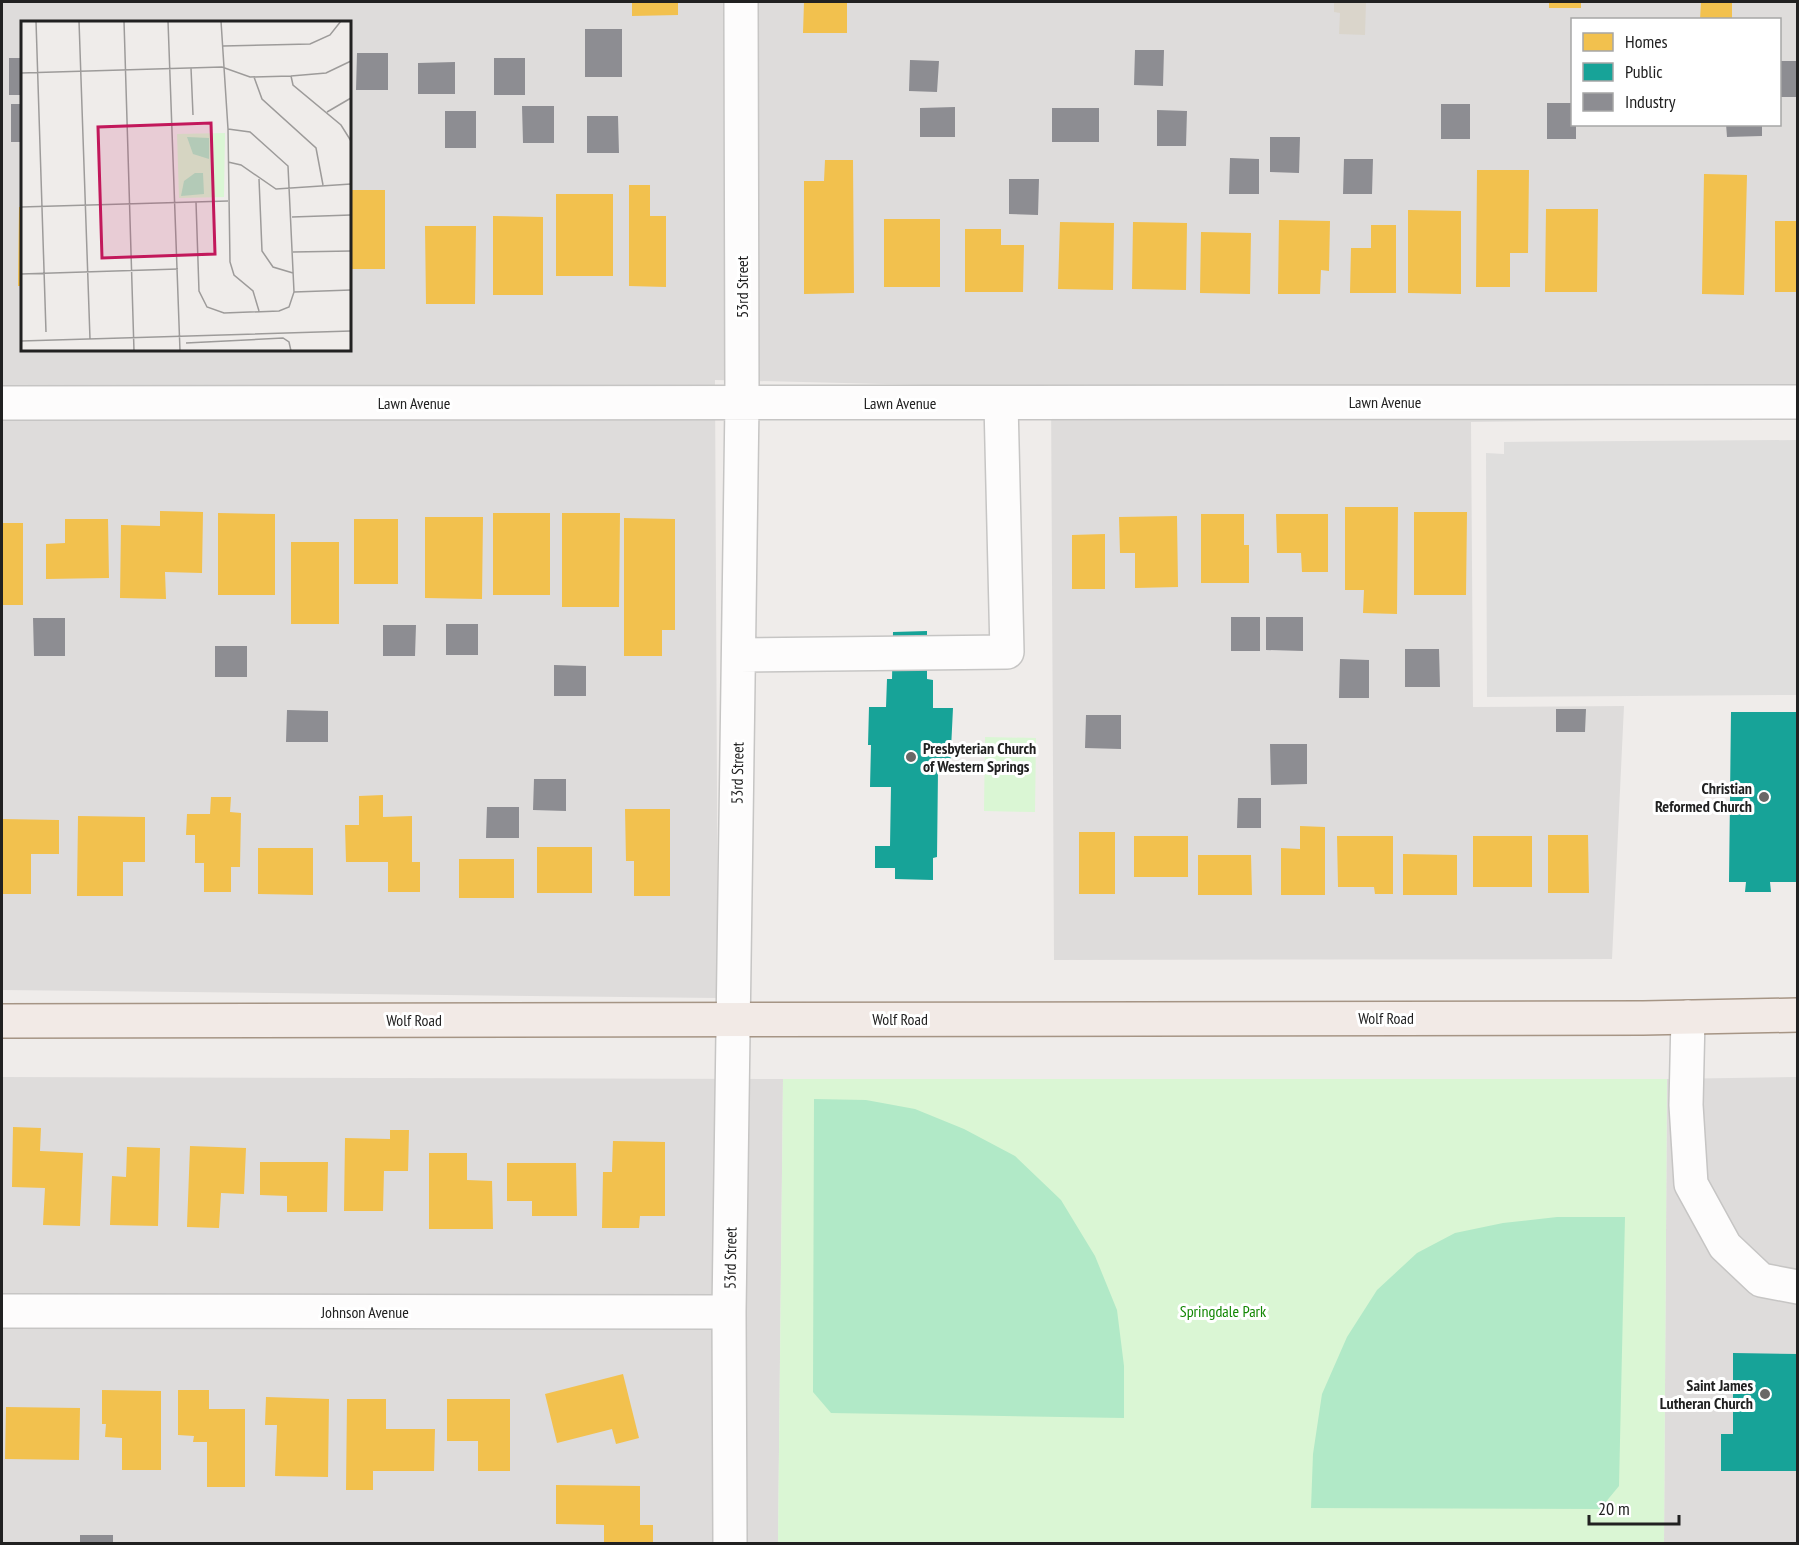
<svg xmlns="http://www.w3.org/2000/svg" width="1799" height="1545" font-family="'PT Sans Narrow',sans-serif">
  <rect width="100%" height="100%" fill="#efecea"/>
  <!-- residential -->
  <path fill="#dedcdb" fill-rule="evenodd" d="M 2,2 L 1797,2 L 1797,417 L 1471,422 L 1473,707 L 1624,706 L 1612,959 L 1054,960 L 1051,388 L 715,380 L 718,998 L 2,990 ZM 1572,20 L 1780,20 L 1780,124 L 1572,124 ZM 22,22 L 350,22 L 350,350 L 22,350 Z
    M 2,1077 L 783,1079 L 778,1543 L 2,1544 Z
    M 1797,1077 L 1797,1543 L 1664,1544 L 1667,1079 Z"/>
  <!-- construction -->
  <path fill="#dad5cb" d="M 1334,2 L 1366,2 L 1365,35 L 1339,34 L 1340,13 L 1334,12 Z"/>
  <!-- park -->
  <path fill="#daf6d4" d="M 985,737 L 1036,738 L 1035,812 L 984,811 Z
    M 783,1079 L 1667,1079 L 1664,1543 L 778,1544 Z"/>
  <!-- pitch -->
  <path fill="#b1e9c7" d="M 814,1099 L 866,1100 L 915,1109 L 964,1129 L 1015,1156 L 1061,1200 L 1095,1256 L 1117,1310 L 1124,1366 L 1124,1418 L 831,1413 L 813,1392 Z
    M 1557,1217 L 1625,1217 L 1619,1486 L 1600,1509 L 1311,1508 L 1313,1454 L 1322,1394 L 1347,1337 L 1377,1290 L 1417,1253 L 1455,1233 L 1503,1223 Z"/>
  <!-- parking -->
  <path fill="#dfdedd" d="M 1797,440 L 1797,695 L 1487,697 L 1486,453 L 1504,454 L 1504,442 Z"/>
  <!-- homes -->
  <path fill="#f2c14e" d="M 632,2 L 678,2 L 678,15 L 632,16 Z
    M 804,2 L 847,2 L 847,33 L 803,33 Z
    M 1549,2 L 1581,2 L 1581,8 L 1549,8 Z
    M 1701,2 L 1732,2 L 1732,20 L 1700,20 Z
    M 825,160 L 853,160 L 854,293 L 804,294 L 804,181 L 824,181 Z
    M 1477,170 L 1529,170 L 1528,253 L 1510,253 L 1510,287 L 1476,287 Z
    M 1704,174 L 1747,175 L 1744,295 L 1702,294 Z
    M 629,185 L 650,185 L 650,216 L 666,216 L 666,287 L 629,286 Z
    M 350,190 L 385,190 L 385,269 L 350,269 Z
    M 556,194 L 613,194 L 613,276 L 556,276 Z
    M 19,207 L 22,207 L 22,286 L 18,286 Z
    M 1546,209 L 1598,209 L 1597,292 L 1545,292 Z
    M 1408,210 L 1461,211 L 1461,294 L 1408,293 Z
    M 493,216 L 543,217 L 543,295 L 493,295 Z
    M 884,219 L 940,219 L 940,287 L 884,287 Z
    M 1279,220 L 1330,221 L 1329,271 L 1321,270 L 1320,294 L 1278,294 Z
    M 1775,221 L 1798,221 L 1798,292 L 1775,292 Z
    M 1060,222 L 1114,223 L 1113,290 L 1058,289 Z
    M 1133,222 L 1187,223 L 1186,290 L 1132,289 Z
    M 1371,225 L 1396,225 L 1396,293 L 1350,293 L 1351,248 L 1371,248 Z
    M 425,226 L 476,226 L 475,304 L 426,304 Z
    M 965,229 L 1001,229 L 1001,245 L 1024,245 L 1023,292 L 965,292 Z
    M 1201,232 L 1251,233 L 1250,294 L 1200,293 Z
    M 1345,507 L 1398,507 L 1397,614 L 1363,613 L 1364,590 L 1345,590 Z
    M 160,511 L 203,512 L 202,573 L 165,572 L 166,599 L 120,598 L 121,525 L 160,526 Z
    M 1414,512 L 1467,512 L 1466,595 L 1414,595 Z
    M 218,513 L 275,514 L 275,595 L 218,595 Z
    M 493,513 L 550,513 L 550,595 L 493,595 Z
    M 562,513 L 620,513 L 619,607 L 562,607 Z
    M 1201,514 L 1244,514 L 1244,545 L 1249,545 L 1249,583 L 1201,583 Z
    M 1276,514 L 1328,514 L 1328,572 L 1302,572 L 1301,553 L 1277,553 Z
    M 1177,516 L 1178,587 L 1135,588 L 1135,553 L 1120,553 L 1119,517 Z
    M 425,517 L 483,517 L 482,599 L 425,598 Z
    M 624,518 L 675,519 L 675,630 L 662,630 L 662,656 L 624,656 Z
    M 65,519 L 108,519 L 109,578 L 46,579 L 46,544 L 65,543 Z
    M 354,519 L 398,519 L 398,584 L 354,584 Z
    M 2,523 L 23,523 L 23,605 L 2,605 Z
    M 1105,534 L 1105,589 L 1072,589 L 1072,535 Z
    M 291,542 L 339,542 L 339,624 L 291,624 Z
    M 383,795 L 383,817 L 412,816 L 412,862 L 420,862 L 420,892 L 388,892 L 388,862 L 346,862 L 345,825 L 359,825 L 359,796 Z
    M 211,797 L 231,797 L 230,812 L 241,813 L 240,867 L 231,867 L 231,892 L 204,892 L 204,863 L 195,863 L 195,835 L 186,835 L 187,814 L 210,814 Z
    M 625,809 L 670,809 L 670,896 L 634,896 L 634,861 L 626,861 Z
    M 78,816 L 145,817 L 145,862 L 123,862 L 123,896 L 77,896 Z
    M 2,819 L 59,820 L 59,854 L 31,854 L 31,894 L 2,894 Z
    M 1300,826 L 1325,827 L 1325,895 L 1281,895 L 1281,848 L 1300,849 Z
    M 1079,832 L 1115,832 L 1115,894 L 1079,894 Z
    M 1548,835 L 1588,835 L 1589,893 L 1548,893 Z
    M 1134,836 L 1188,836 L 1188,877 L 1134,877 Z
    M 1337,836 L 1393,836 L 1393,894 L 1375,894 L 1374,887 L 1338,887 Z
    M 1473,836 L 1532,836 L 1532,887 L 1473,887 Z
    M 537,847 L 592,847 L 592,893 L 537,893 Z
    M 258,848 L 313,848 L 313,895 L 258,894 Z
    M 1403,854 L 1457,855 L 1457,895 L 1403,895 Z
    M 1198,855 L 1251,855 L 1252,895 L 1198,895 Z
    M 459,859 L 514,859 L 514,898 L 459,898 Z
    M 13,1127 L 41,1128 L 40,1151 L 83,1153 L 80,1226 L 43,1225 L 45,1188 L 12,1187 Z
    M 390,1130 L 409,1130 L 408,1171 L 384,1171 L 383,1211 L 344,1211 L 345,1138 L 390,1139 Z
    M 613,1141 L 665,1142 L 665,1216 L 640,1216 L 639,1228 L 602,1228 L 603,1172 L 612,1172 Z
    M 190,1146 L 246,1148 L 244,1194 L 221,1193 L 219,1228 L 187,1227 Z
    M 127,1147 L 160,1148 L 158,1226 L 110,1225 L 112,1176 L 126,1177 Z
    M 429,1153 L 467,1153 L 467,1180 L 492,1181 L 493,1229 L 429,1229 Z
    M 260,1162 L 328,1162 L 327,1212 L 287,1212 L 287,1196 L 260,1195 Z
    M 507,1163 L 576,1163 L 577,1216 L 532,1216 L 532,1201 L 507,1201 Z
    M 623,1374 L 639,1438 L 616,1444 L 612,1429 L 557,1443 L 545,1394 Z
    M 102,1390 L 161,1391 L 161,1470 L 122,1470 L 122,1438 L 105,1437 L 106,1424 L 102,1424 Z
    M 178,1390 L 209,1390 L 209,1409 L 245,1409 L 245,1487 L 207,1487 L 207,1442 L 193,1442 L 194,1436 L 178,1435 Z
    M 266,1397 L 329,1399 L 328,1477 L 275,1476 L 277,1425 L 265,1425 Z
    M 347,1399 L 386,1399 L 386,1429 L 435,1429 L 434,1471 L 373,1471 L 373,1490 L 346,1490 Z
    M 447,1399 L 510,1399 L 510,1471 L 478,1471 L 478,1441 L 447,1441 Z
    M 6,1407 L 80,1408 L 79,1460 L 5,1459 Z
    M 556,1485 L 640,1486 L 640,1525 L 653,1525 L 653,1544 L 604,1544 L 604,1525 L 556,1524 Z"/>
  <!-- public -->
  <path fill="#17a398" d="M 927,631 L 927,679 L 933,680 L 933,708 L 953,708 L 950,770 L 938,770 L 937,857 L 933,858 L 933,880 L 895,879 L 895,868 L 875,868 L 875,846 L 890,846 L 891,787 L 870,787 L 871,745 L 868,745 L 869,707 L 886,707 L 887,679 L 892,679 L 893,632 Z
    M 1731,712 L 1798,712 L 1798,882 L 1770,882 L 1771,892 L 1745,892 L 1746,882 L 1729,882 Z
    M 1733,1353 L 1798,1354 L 1798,1471 L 1721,1471 L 1721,1434 L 1733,1434 Z"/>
  <!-- industry -->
  <path fill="#8d8d92" d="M 585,29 L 622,29 L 622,77 L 585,77 Z
    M 1135,50 L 1164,50 L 1163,86 L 1134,85 Z
    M 357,53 L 388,53 L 388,90 L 356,90 Z
    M 9,58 L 22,58 L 22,95 L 9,95 Z
    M 494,58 L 525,58 L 525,95 L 494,95 Z
    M 910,60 L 939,61 L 937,92 L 909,91 Z
    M 1780,61 L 1798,61 L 1798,97 L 1780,97 Z
    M 455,62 L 455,94 L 418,94 L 418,63 Z
    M 1547,103 L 1572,103 L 1572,124 L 1576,124 L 1576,139 L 1547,139 Z
    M 11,104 L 22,104 L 22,142 L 11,142 Z
    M 1441,104 L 1470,104 L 1470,139 L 1441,139 Z
    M 522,106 L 554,106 L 554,143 L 523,143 Z
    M 955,107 L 955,137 L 920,137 L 920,108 Z
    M 1052,108 L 1099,108 L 1099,142 L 1052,142 Z
    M 1157,110 L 1187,111 L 1186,146 L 1157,146 Z
    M 445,111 L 476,111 L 476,148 L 445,148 Z
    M 587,116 L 618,116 L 619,153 L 587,153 Z
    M 1726,124 L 1762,124 L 1762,136 L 1727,137 Z
    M 1270,137 L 1300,137 L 1299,173 L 1270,172 Z
    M 1230,158 L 1259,159 L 1259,194 L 1229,194 Z
    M 1344,159 L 1373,159 L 1372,194 L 1343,194 Z
    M 1009,179 L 1039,179 L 1038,215 L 1009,214 Z
    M 1231,617 L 1260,617 L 1260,651 L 1231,651 Z
    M 1266,617 L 1303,617 L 1303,651 L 1266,650 Z
    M 33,618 L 65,618 L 65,656 L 34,656 Z
    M 446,624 L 478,624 L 478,655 L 446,655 Z
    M 383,625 L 416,625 L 415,656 L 383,656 Z
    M 215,646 L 247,646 L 247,677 L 215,677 Z
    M 1405,649 L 1439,649 L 1440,687 L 1405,687 Z
    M 1340,659 L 1369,660 L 1369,698 L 1339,698 Z
    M 554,665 L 586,666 L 586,696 L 554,696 Z
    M 1556,709 L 1586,709 L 1585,732 L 1556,732 Z
    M 287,710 L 328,711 L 328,742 L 286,742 Z
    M 1086,715 L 1121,715 L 1121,749 L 1085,748 Z
    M 1270,744 L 1307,744 L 1307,784 L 1271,785 Z
    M 534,779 L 566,779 L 566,811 L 533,810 Z
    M 1238,798 L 1261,798 L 1261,828 L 1237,828 Z
    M 487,807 L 519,807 L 519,838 L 486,838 Z
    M 80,1535 L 113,1535 L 113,1544 L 80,1544 Z"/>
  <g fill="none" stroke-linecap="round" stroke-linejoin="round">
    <!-- minor casing -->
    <g stroke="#c6c5c4" stroke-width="36">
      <path id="minor" d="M 2,403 L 1798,402
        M 739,655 L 1007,652 L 1001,403
        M 1688,1017 L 1686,1105 L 1691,1184 L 1725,1246 L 1761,1280 L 1798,1287
        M 2,1311 L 729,1312
        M 730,1544 L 729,1312 L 742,403 L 741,2"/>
    </g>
    <!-- major casing -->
    <g stroke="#a69585" stroke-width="36">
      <path id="major" d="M 2,1021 L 1643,1018 L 1798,1015"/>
    </g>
    <!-- minor -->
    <use href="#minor" stroke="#fdfcfc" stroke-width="33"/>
    <!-- major -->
    <use href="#major" stroke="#f2eae6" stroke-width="33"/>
  </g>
  <!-- markers -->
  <g fill="#696867" stroke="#fff" stroke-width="2">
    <circle cx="911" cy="757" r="6"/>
    <circle cx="1764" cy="797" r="6"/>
    <circle cx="1765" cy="1394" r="6"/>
  </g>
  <g text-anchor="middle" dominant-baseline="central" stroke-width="6" stroke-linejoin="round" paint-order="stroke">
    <!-- street labels -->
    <g font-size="16" fill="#212121" stroke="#fff">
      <text transform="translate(742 287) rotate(-90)">53rd Street</text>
      <text x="1385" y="402">Lawn Avenue</text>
      <text x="414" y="403">Lawn Avenue</text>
      <text x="900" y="403">Lawn Avenue</text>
      <text transform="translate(737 773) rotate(-89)">53rd Street</text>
      <text x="1386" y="1018">Wolf Road</text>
      <text x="900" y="1019">Wolf Road</text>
      <text x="414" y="1020">Wolf Road</text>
      <text transform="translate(730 1258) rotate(-89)">53rd Street</text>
      <text x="365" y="1312">Johnson Avenue</text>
    </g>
    <!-- poi labels -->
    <g font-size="16" font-weight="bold" fill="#212121" stroke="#fff" text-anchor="end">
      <text x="923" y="748" text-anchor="start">Presbyterian Church<tspan x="923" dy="18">of Western Springs</tspan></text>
      <text x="1752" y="788">Christian<tspan x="1752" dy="18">Reformed Church</tspan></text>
      <text x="1753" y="1385">Saint James<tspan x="1753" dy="18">Lutheran Church</tspan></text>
    </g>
    <!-- park labels -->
    <g font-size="16" fill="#128703" stroke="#fff">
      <text x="1223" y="1311">Springdale Park</text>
    </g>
  </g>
  <!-- overview -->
  <g transform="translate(21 21)">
    <rect width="330" height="330" fill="#efecea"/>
    <path d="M 204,112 L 203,176 L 158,177 L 156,113 Z" fill="#daf6d4"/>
    <path d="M 166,116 L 188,117 L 188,138 L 172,133 ZM 174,152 L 182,152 L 183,173 L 160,175 L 163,160 Z" fill="#b1e9c7"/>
    <path fill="none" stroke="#9d9b9a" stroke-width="1.5" d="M 15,0 L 25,311M 58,0 L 69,318M 103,0 L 113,330M 147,0 L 159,330M 200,0 L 207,108 L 209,241 L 213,254 L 232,270 L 238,290M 202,25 L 289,23 L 309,14 L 320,0M 170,47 L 172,94M 0,52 L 201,46 L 229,56 L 270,55 L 305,52 L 330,40M 270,55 L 272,64 L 320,104 L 330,120M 233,56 L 241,78 L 295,127 L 302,164M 306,91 L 330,77M 207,141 L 220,144 L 255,168 L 330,163M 238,158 L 241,230 L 252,246 L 272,252M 175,181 L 178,270 L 186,286 L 203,292 L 258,290 L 268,286 L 273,271 L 267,145 L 229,111 L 207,108M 0,186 L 207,180M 271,196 L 330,194M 272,231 L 330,230M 0,253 L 157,248M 273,271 L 330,269M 0,320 L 330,310M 165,322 L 262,317 L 268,321 L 270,330"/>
    <path fill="#c2185b" fill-opacity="0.15" stroke="#c2185b" stroke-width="3" d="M 190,102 L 194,233 L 81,237 L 77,106 Z"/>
    <rect width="330" height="330" fill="none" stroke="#212121" stroke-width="3"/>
  </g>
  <!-- border -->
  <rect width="1799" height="1545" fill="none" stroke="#212121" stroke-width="6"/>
  <!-- legend -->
  <rect x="1571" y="18" width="210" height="108" fill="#ffffff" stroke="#a6a6a6" stroke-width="1.5"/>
  <rect x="1583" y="33" width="30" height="18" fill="#f2c14e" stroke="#a6a6a6" stroke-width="1.5"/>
  <text x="1625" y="48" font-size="18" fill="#212121">Homes</text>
  <rect x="1583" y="63" width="30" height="18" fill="#17a398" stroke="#a6a6a6" stroke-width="1.5"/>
  <text x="1625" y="78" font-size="18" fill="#212121">Public</text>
  <rect x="1583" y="93" width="30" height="18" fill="#8d8d92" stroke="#a6a6a6" stroke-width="1.5"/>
  <text x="1625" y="108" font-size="18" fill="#212121">Industry</text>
  <!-- scale -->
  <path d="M1589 1515v9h90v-9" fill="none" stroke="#212121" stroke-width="3"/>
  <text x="1598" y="1515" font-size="18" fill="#212121" stroke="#ffffff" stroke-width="4.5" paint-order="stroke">20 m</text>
</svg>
